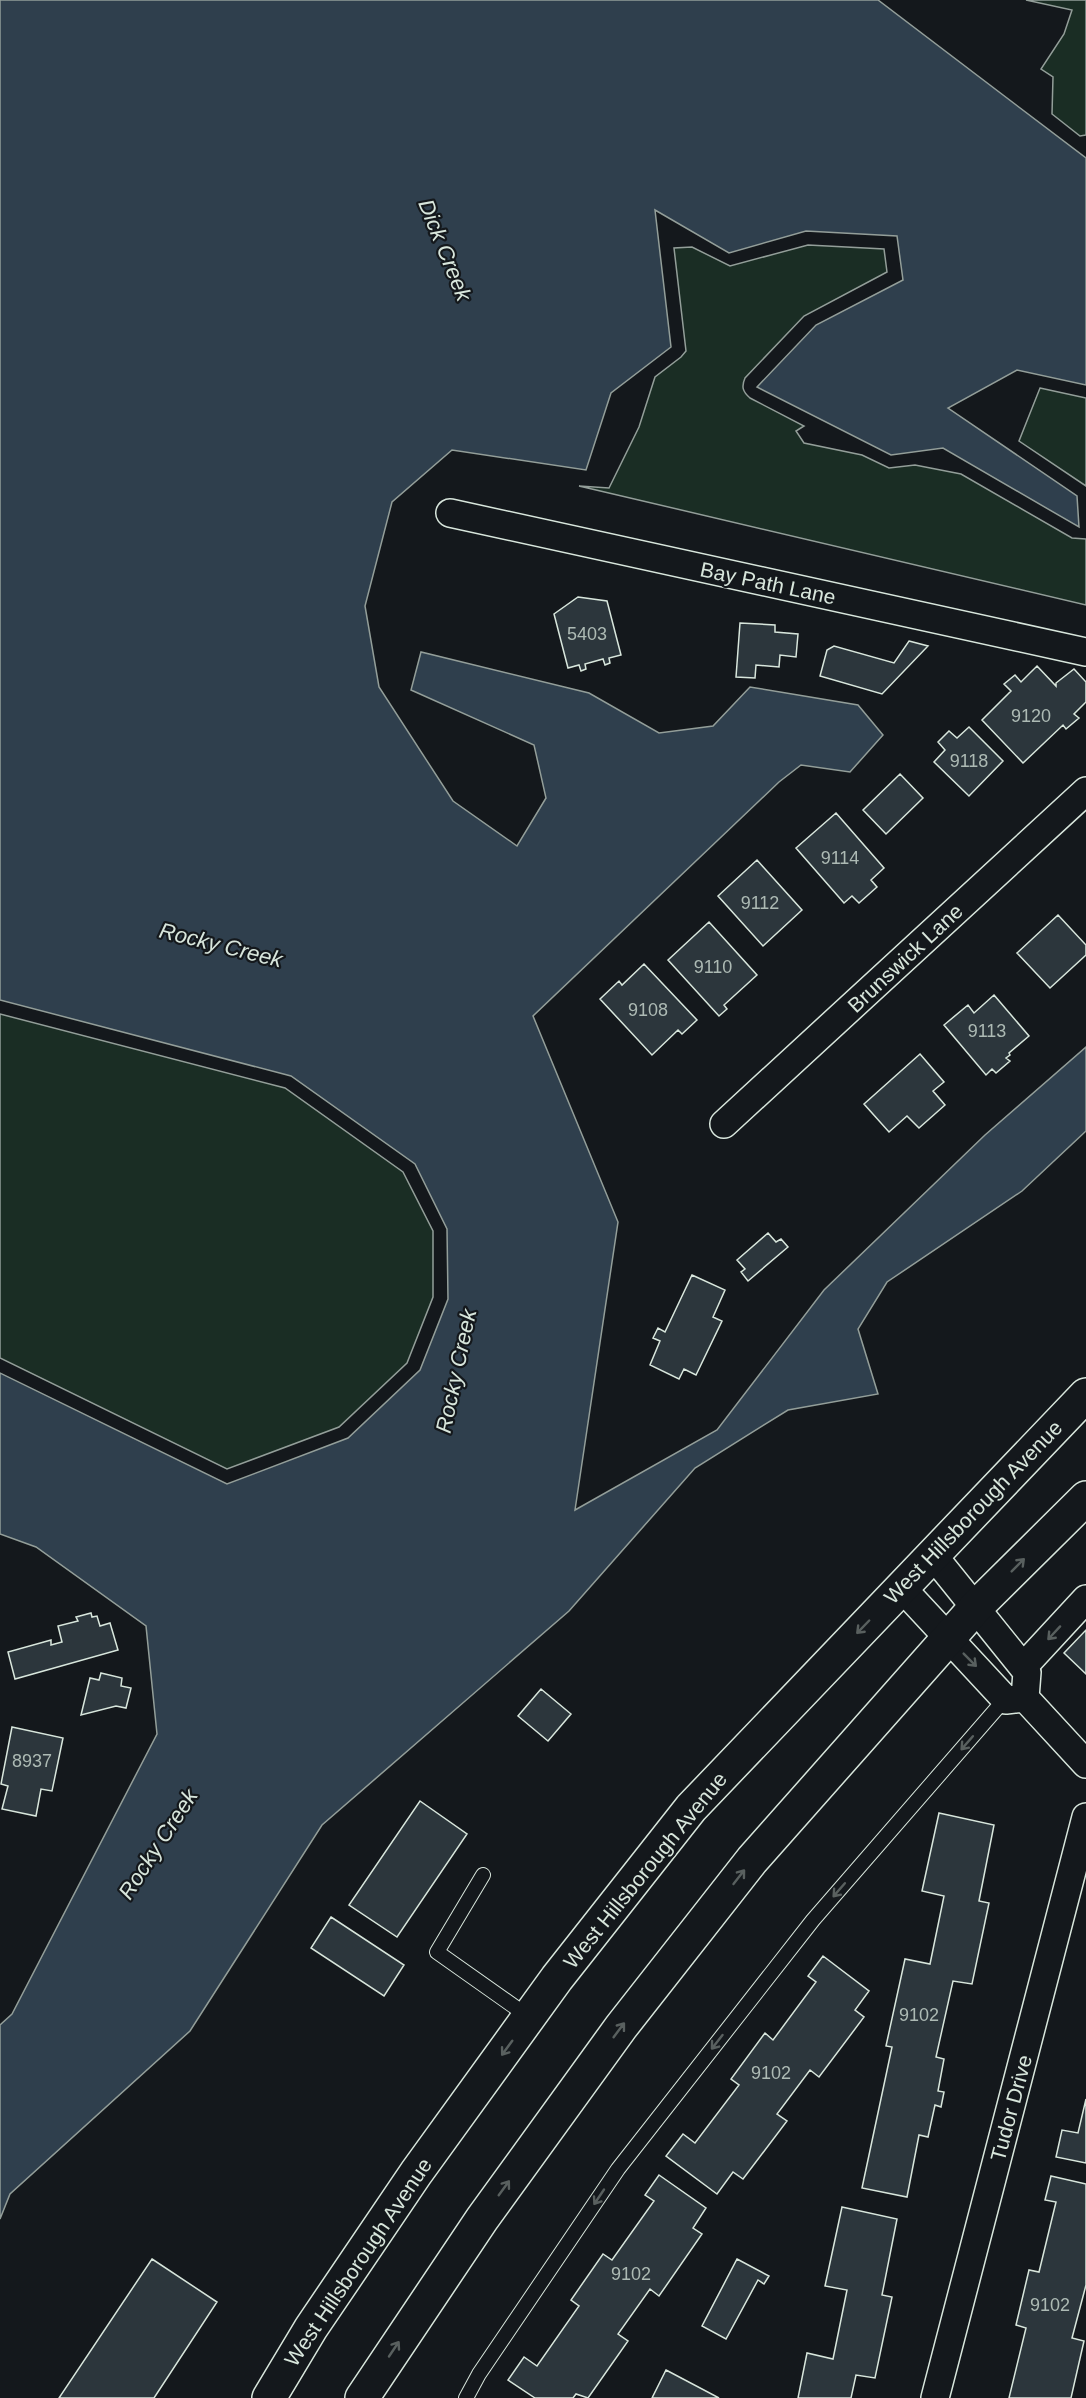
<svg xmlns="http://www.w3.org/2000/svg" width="1086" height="2398" font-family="Arial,sans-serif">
  <rect width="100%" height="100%" fill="#14181c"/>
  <!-- green -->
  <path fill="#1a2d24" stroke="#939e99" stroke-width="1.5" d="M 1026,0 L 1086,0 L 1086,135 L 1080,136 L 1052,114 L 1053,77 L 1041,69 L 1064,34 L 1072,10 Z
    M 808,245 L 884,249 L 887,272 L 804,316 L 745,378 C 741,387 743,392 750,398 L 804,426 L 796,431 L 804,443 L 862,455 L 889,468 L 915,465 L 961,474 L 1072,538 L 1086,539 L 1086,605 L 579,486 L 609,488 L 639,427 L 655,377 L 681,357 L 686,351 L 674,248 L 692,247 L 730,266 Z
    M 1040,388 L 1086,398 L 1086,486 L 1019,441 Z
    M 0,1014 L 285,1088 L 403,1172 L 433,1231 L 433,1297 L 407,1363 L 339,1427 L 227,1469 L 0,1358 Z"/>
  <!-- water -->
  <path fill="#2f3f4d" stroke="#939e99" stroke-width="1.5" d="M 0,0 L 878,0 L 1086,158 L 1086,385 L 1017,370 L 948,408 L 1077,496 L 1079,527 L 943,448 L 891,455 L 757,387 L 816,325 L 903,280 L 897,236 L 806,231 L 729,253 L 655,210 L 671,347 L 611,393 L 586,470 L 452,450 L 392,502 L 365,606 L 379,687 L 453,801 L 517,846 L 546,798 L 534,745 L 411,690 L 421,652 L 589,693 L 659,733 L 713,726 L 750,687 L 858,705 L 883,735 L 850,772 L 801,765 L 779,782 L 533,1016 L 618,1222 L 575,1510 L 717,1430 L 824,1290 L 985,1135 L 1086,1047 L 1086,1131 L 1022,1191 L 887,1282 L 858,1329 L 878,1394 L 788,1410 L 695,1468 L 569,1611 L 322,1825 L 190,2031 L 10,2194 L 0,2219 L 0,2025 L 12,2014 L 157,1734 L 146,1626 L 36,1547 L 0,1534 L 0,1373 L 227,1484 L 348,1438 L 420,1370 L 448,1299 L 447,1229 L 415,1164 L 291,1076 L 0,1000 Z"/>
  <!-- building -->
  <path fill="#2c363c" stroke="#d8e6dc" stroke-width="1.5" d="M 578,597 L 607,601 L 621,655 L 609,658 L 610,663 L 605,665 L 603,659 L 585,664 L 586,669 L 581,671 L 579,665 L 568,668 L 554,614 Z
    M 740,623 L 775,625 L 775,632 L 798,634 L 796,657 L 780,655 L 779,667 L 756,665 L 755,678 L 736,677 Z
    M 909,641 L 928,646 L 882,694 L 820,676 L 827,650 L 834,646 L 894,663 Z
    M 1037,666 L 1056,686 L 1056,683 L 1074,669 L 1086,682 L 1086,702 L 1074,714 L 1079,718 L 1066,729 L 1063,725 L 1023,763 L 982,720 L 1011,691 L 1004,684 L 1015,675 L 1021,682 Z
    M 969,727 L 1003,761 L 969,796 L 934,762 L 945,750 L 938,742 L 949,731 L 957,738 Z
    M 900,774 L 923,798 L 886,834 L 863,810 Z
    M 836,813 L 884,868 L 871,880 L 877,887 L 859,903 L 852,896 L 844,903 L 796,848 Z
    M 757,860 L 802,910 L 763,946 L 718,896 Z
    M 1058,915 L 1086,945 L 1086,955 L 1050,988 L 1017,953 Z
    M 709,922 L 757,975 L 724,1005 L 727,1009 L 719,1016 L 668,960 Z
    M 644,964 L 697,1020 L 682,1034 L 678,1030 L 652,1055 L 600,999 L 619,981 L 622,985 Z
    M 994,995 L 1029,1036 L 1009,1053 L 1010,1055 L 1006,1058 L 1010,1061 L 996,1073 L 992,1069 L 986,1075 L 944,1025 L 968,1005 L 974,1013 Z
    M 920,1054 L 944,1082 L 933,1091 L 945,1105 L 919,1128 L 907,1116 L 889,1132 L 864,1104 Z
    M 768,1233 L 776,1242 L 781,1239 L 788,1247 L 748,1281 L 741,1272 L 745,1269 L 737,1260 Z
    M 692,1275 L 725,1290 L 713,1317 L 722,1321 L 696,1375 L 684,1369 L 679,1379 L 650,1365 L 660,1341 L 653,1338 L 658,1328 L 665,1332 Z
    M 91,1613 L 92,1617 L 97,1616 L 100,1626 L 110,1623 L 118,1650 L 15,1679 L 8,1652 L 51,1640 L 51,1645 L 62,1642 L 58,1626 L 78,1621 L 76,1617 Z
    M 1086,1630 L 1086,1674 L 1064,1653 Z
    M 101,1673 L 122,1678 L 121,1686 L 131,1688 L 126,1708 L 116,1706 L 81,1715 L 90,1678 L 99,1680 Z
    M 541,1689 L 571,1714 L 548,1741 L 518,1716 Z
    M 12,1727 L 63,1738 L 52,1791 L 41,1789 L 36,1816 L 2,1809 L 8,1786 L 1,1784 Z
    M 420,1801 L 467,1834 L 397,1937 L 349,1905 Z
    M 939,1813 L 994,1825 L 979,1901 L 989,1903 L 972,1984 L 953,1981 L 936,2057 L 944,2059 L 938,2091 L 944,2092 L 941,2107 L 935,2105 L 928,2137 L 919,2135 L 907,2197 L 862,2188 L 892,2047 L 886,2046 L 905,1959 L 930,1964 L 944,1896 L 922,1891 Z
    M 331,1917 L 404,1965 L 384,1996 L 311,1948 Z
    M 823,1956 L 869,1991 L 855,2010 L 864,2017 L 819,2077 L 810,2070 L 777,2114 L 787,2121 L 743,2179 L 733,2172 L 717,2194 L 666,2156 L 683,2134 L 695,2143 L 739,2085 L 731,2079 L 765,2033 L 773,2040 L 816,1982 L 808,1976 Z
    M 1086,2099 L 1086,2163 L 1056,2157 L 1062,2130 L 1078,2133 Z
    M 659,2175 L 706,2208 L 693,2228 L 702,2234 L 659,2296 L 650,2289 L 618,2334 L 628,2341 L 588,2398 L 576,2394 L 573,2398 L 535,2398 L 508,2380 L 524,2357 L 537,2366 L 579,2306 L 571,2300 L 603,2254 L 612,2260 L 654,2201 L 645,2195 Z
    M 1051,2176 L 1086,2184 L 1086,2285 L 1072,2338 L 1084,2341 L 1071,2398 L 1009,2398 L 1026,2328 L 1016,2325 L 1029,2270 L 1039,2272 L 1056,2202 L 1045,2200 Z
    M 842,2207 L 897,2219 L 882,2295 L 892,2297 L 875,2378 L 856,2375 L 851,2398 L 798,2398 L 807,2353 L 833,2359 L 847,2290 L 825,2286 Z
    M 152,2259 L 217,2302 L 154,2398 L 59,2398 Z
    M 737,2259 L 769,2276 L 764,2284 L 758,2280 L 726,2339 L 702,2326 Z
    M 666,2370 L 719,2398 L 652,2398 Z"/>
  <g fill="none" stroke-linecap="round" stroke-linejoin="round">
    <!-- lane casing -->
    <g stroke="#d8e6dc" stroke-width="16">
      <path id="lane" d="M 483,1875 L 437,1952 L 529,2017
        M 466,2398 L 479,2374 L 618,2169 L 813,1920 L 1005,1699"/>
    </g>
    <!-- street casing -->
    <g stroke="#d8e6dc" stroke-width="30">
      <path id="street" d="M 450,513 L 1086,652
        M 724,1124 L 1086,791
        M 932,1554 L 1027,1672 L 1025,1698 L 1086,1764
        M 901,1587 L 1006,1700 L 1025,1698
        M 1023,1667 L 1086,1599
        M 935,2398 L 1086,1817"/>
    </g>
    <!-- primary casing -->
    <g stroke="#d8e6dc" stroke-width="36">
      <path id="primary" d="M 269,2398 L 311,2328 L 416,2173 L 557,1978 L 691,1808 L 1086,1395
        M 362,2398 L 482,2219 L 621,2027 L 752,1860 L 976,1607 L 1086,1498"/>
    </g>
    <!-- lane -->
    <use href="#lane" stroke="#14181c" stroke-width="14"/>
    <!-- street -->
    <use href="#street" stroke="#14181c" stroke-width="27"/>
    <!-- primary -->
    <use href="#primary" stroke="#14181c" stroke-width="33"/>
  </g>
  <!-- one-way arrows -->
  <defs><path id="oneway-shaft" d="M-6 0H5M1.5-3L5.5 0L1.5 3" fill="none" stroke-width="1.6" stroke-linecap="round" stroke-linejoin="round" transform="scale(1.5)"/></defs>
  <g stroke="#59605f">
    <use href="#oneway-shaft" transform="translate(1018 1565) rotate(-45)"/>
    <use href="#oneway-shaft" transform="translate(863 1627) rotate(134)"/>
    <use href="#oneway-shaft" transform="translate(1054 1633) rotate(133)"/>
    <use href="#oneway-shaft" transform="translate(970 1660) rotate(45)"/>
    <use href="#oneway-shaft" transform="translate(967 1743) rotate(131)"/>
    <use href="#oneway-shaft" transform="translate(739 1877) rotate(-52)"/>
    <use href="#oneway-shaft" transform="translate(839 1890) rotate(131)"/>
    <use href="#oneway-shaft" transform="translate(619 2030) rotate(-53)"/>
    <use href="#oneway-shaft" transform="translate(717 2042) rotate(128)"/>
    <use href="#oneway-shaft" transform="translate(507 2048) rotate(126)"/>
    <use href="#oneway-shaft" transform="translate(504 2188) rotate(-54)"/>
    <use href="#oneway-shaft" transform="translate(599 2197) rotate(124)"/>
    <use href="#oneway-shaft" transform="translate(394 2349) rotate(-56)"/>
  </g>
  <g text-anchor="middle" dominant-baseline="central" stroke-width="4.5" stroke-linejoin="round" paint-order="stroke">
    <!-- number labels -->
    <g font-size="18" fill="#adbab4">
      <text x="587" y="634">5403</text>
      <text x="1031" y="716">9120</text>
      <text x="969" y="761">9118</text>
      <text x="840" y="858">9114</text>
      <text x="760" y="903">9112</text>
      <text x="713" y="967">9110</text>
      <text x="648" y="1010">9108</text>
      <text x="987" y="1031">9113</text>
      <text x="32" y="1761">8937</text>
      <text x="919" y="2015">9102</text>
      <text x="771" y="2073">9102</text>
      <text x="631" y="2274">9102</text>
      <text x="1050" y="2305">9102</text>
    </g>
    <!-- street labels -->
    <g font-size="21" fill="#d8e6dc" stroke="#14181c">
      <text transform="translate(768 583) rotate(12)">Bay Path Lane</text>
      <text transform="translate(905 958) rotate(-43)">Brunswick Lane</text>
      <text transform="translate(973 1512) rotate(-46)">West Hillsborough Avenue</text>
      <text transform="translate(645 1870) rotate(-51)">West Hillsborough Avenue</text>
      <text transform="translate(1011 2108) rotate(-75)">Tudor Drive</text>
      <text transform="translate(358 2262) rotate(-56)">West Hillsborough Avenue</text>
    </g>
    <!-- water labels -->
    <g font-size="22" font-style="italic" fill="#d8e6dc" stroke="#14181c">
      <text transform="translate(445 250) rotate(68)">Dick Creek</text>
      <text transform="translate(221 945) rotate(14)">Rocky Creek</text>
      <text transform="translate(456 1371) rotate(-78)">Rocky Creek</text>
      <text transform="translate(158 1844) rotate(-57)">Rocky Creek</text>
    </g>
  </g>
</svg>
